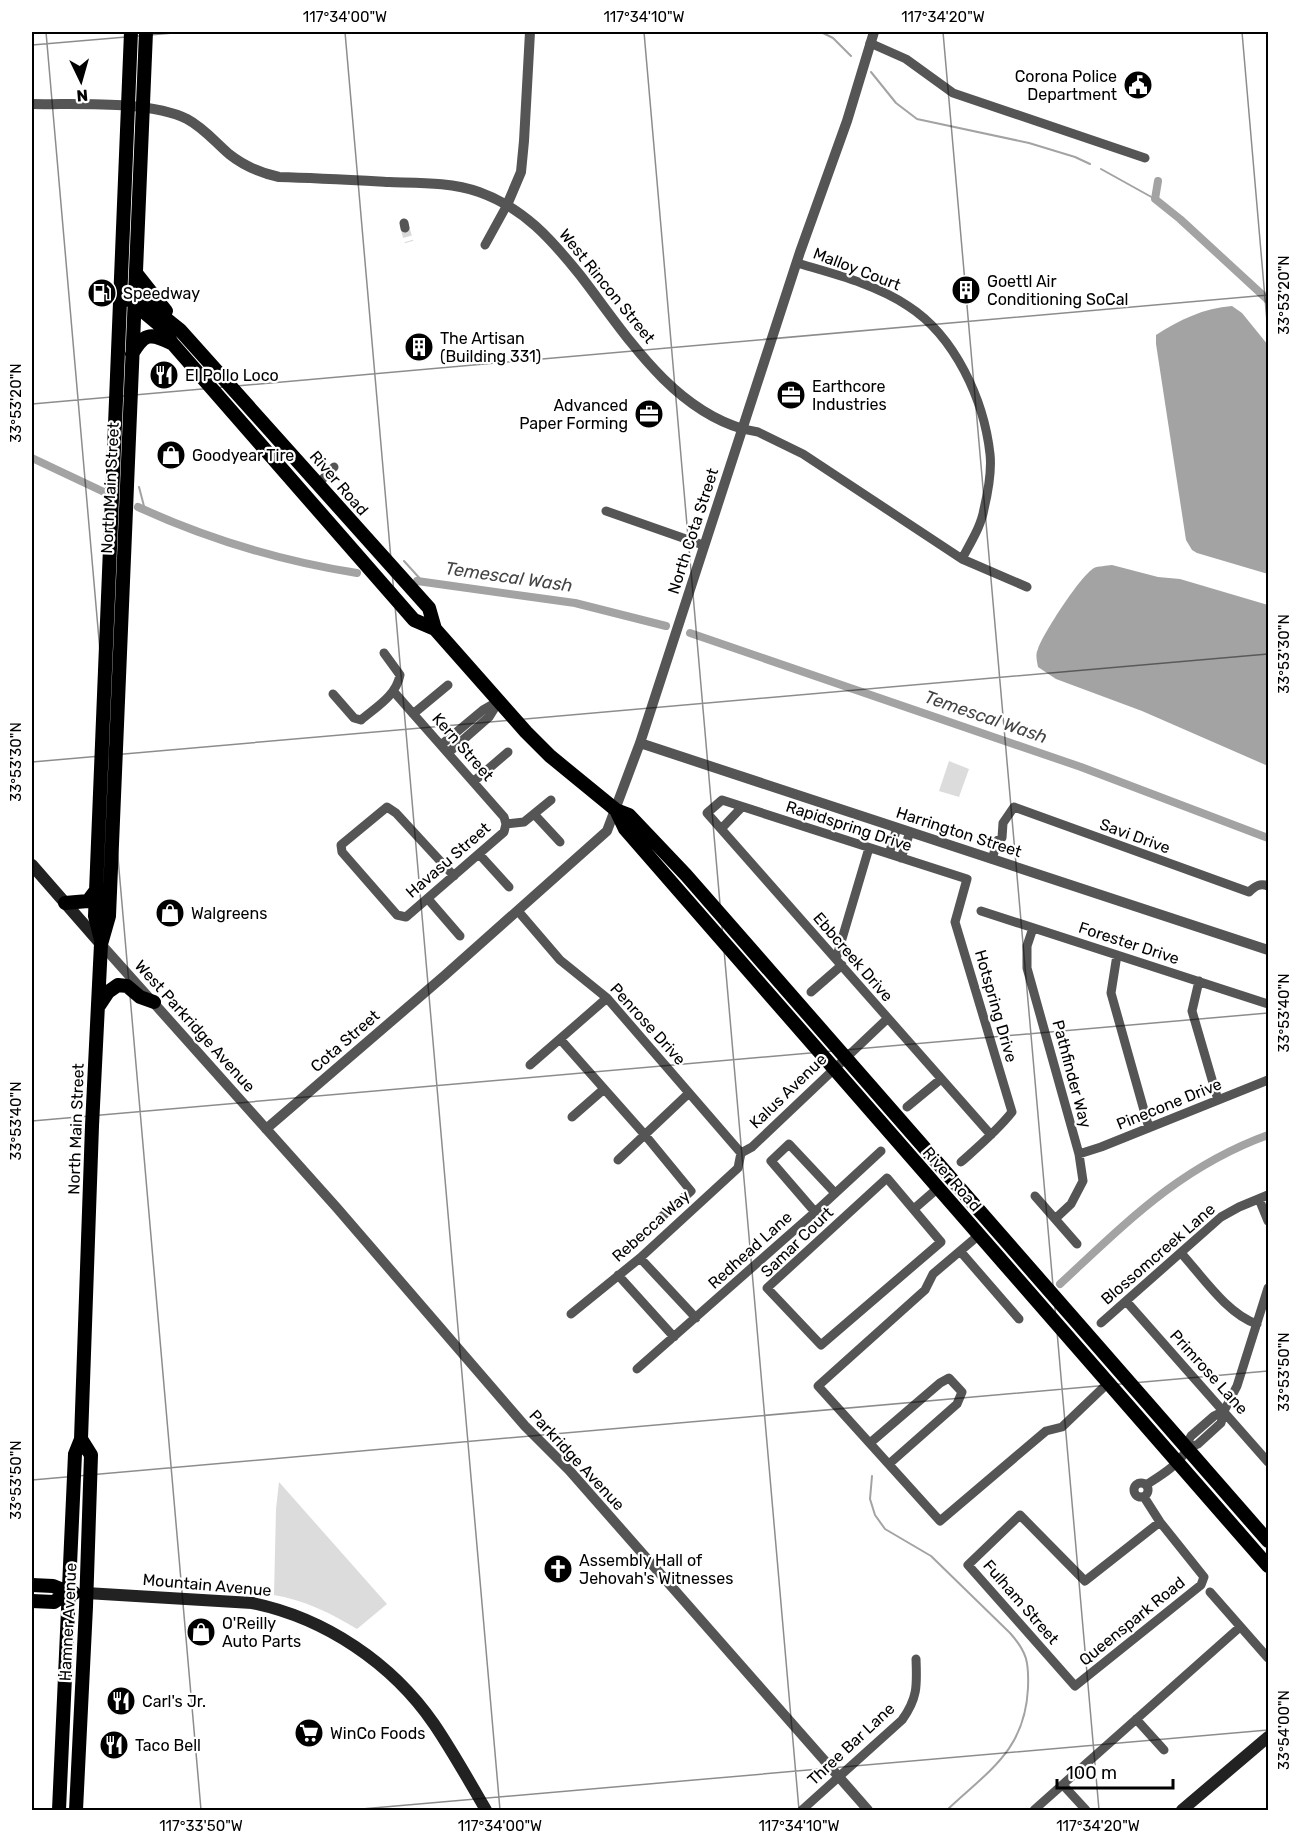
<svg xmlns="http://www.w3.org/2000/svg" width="1300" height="1842" font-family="Rubik,sans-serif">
  <rect width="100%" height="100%" fill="#fff"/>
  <!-- green -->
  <path fill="#dcdcdc" d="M 949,761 L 969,769 L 959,797 L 939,791 Z
    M 279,1482 L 387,1604 L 357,1629 C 331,1613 304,1600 274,1595 L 276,1509 Z"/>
  <!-- water -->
  <path fill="#a3a3a3" d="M 1232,306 L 1242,313 L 1268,345 L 1268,574 L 1197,553 L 1192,550 L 1186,540 L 1156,344 L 1156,335 C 1179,320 1204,308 1232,306 Z
    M 1112,565 L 1158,577 L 1180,579 L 1268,605 L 1268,766 L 1142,711 L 1056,679 L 1038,667 C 1037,661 1035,655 1038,649 C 1043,634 1081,575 1094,568 C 1098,566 1107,566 1112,565 Z"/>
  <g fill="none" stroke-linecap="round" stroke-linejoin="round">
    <!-- stream -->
    <path stroke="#a3a3a3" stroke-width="2" d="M 821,32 L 833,38 L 851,56
      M 871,72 L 896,103 L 917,119 L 1029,143 L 1075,157 L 1090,164
      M 1101,169 L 1155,199
      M 139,487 L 145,510
      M 404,561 L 423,582
      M 872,1476 L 870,1499 L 875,1515 L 885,1529 L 931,1556 L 1010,1633 C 1027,1652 1029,1662 1028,1688 C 1025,1751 988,1771 947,1810"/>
    <!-- canal -->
    <path stroke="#a3a3a3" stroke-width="8" d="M 1158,181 L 1155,199 L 1180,219 L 1268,300
      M 32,458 L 104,492
      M 138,507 C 208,539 280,561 357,573
      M 417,581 L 575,603 L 666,626
      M 690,633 L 1081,767 L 1268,838
      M 1060,1284 C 1127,1222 1180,1167 1268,1135"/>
    <!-- minor-tunnel -->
    <path stroke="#d9d9d9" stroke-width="9" stroke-dasharray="9 4.5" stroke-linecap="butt" d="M 405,228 L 409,242"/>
    <!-- minor -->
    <path stroke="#555" stroke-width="9" d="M 870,43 L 906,59 L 953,93 L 1145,158
      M 404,223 L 405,228
      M 485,245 L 507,205
      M 797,263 C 834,274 875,284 908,306 C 955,336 984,400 990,454 C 992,472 988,492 984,509 C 981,527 970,543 962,559
      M 743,429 L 758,432 L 803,454 L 962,559 L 1027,587
      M 318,484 L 334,467
      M 606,511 L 703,545
      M 394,692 L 504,817 L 506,824
      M 333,694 L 354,718 L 361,720 C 376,707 396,696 400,675 L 384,653
      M 413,714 L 448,685
      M 441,745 L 483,710 L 497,702
      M 448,753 L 489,717 L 499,701
      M 473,782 L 508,752
      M 534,814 L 560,842
      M 506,824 L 524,822 L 551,800
      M 721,829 L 742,807
      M 479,854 L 509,887
      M 889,854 L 897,828
      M 901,858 L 910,832
      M 992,859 L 998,840 L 1002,838 L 1003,823 L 1014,807 L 1249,892 C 1255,886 1260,883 1268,886
      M 454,876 L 396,813 L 387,807 L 341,845 L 342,852 L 397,915 L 406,917 L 504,832 L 506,824
      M 428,899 L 460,936
      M 518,911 L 560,960 L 607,998 L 741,1153 L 752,1147 L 887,1019
      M 981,911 L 1268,1004
      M 1033,928 L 1027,946 L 1027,968 L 1079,1154 L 1083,1181 L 1071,1204 L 1055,1219
      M 1117,955 L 1111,993 L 1149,1128
      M 836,959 L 869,848
      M 1199,981 L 1192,1011 L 1218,1100
      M 811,992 L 842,965
      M 560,1039 L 645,1135 L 691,1191 L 658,1220
      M 530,1065 L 607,998
      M 907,1107 L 941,1079
      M 572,1117 L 604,1089
      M 1079,1154 L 1101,1147 L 1268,1080
      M 618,1160 L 689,1093
      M 961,1162 C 979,1146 997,1131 1012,1112 L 955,922 L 967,879 L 722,800 L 707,813 L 991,1135
      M 887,1178 L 941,1242 L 821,1345 L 767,1288 Z
      M 1035,1196 L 1077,1244
      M 1259,1199 L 1268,1221
      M 915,1208 L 938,1188
      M 815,1212 L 771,1161 L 789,1144 L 835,1193
      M 979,1235 L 933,1274 L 925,1290 L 818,1386 L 940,1521 L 1046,1431 L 1062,1427 L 1108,1383
      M 960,1251 L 1019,1319
      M 1181,1253 C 1202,1276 1227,1314 1257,1324
      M 640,1258 L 696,1318
      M 618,1275 L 674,1337
      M 1126,1301 L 1268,1462
      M 571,1314 L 640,1258 L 738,1168 L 741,1153
      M 1101,1323 L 1221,1217 L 1239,1207 L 1268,1195
      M 637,1369 L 815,1212 L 881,1151
      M 870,1443 L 940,1383 L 949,1378 L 962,1392 L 957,1404 L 889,1464
      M 1187,1449 L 1198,1444 L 1221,1423 L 1224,1411 L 1237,1386 L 1268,1288
      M1134 1490a7 7 0 1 1 14 0a7 7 0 1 1-14 0Z
      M 1146,1485 C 1160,1476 1179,1465 1187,1449 C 1189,1444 1187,1441 1191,1436 L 1214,1416 L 1224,1411
      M 1144,1497 L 1160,1522 L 1204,1577 L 1201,1585 L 1075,1686 L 968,1565 L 1020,1515 L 1085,1581 L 1160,1522
      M 1210,1592 L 1268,1658
      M 1136,1719 L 1164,1750
      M 1063,1785 L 1086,1810
      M 802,1810 L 902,1720 C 918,1698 917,1685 916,1659
      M 1034,1810 L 1240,1627"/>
    <!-- tertiary -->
    <path stroke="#555" stroke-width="10" d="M 32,104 C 74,105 149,100 187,119 C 204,128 215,142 229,154 C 244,166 261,173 279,177 C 316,178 352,180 389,182 C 418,183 451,182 479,192 C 524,208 551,239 580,275 C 625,333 669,407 743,429
      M 507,205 L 521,172 L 524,141 L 530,32
      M 640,743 L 1268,950
      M 101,944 L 337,1208 L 525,1426 L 569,1470 L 868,1810
      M 266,1129 L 444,976 L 607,831 L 640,743 L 800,252 L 847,121 L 874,32"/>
    <!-- secondary -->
    <path stroke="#222" stroke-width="12" d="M 32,865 L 101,944
      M 86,1593 L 252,1603 C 325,1618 392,1663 434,1724 C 453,1752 469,1781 486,1810
      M 1182,1810 L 1268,1737"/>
    <!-- primary -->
    <path stroke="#000" stroke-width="14" d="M 136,273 L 166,311
      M 120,301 L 135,298 L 145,302 L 180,330 L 429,608 L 435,629 L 526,732 L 550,756 L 616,810 L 625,829 L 1268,1566
      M 144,312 L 162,327 L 172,343 L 414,620 L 435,629
      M 132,354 C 144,334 149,332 171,343
      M 616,810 L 629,815 L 686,875 L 1268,1541
      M 65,903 L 88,901 L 97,889
      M 101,940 L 95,916 L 131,32
      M 98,1007 L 108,992 L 118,985 L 127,986 L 140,997 L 154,1002
      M 32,1585 L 53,1586 L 68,1592
      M 32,1601 L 54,1602 L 68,1592 L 74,1593
      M 59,1810 L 75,1454 L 81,1439 L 92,1126 L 101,944 L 109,916 L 146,32
      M 76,1810 L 86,1607 L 91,1455 L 81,1439"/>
  </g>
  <!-- ticks -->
  <path fill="none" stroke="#000" stroke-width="1.5" stroke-opacity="0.45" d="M 46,32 L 201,1810M 345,32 L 500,1810M 644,32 L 799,1810M 943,32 L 1099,1810M 1242,32 L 1268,333M 32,45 L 185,32M 32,404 L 1268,295M 32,762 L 1268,654M 32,1121 L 1268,1013M 32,1480 L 1268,1371M 350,1810 L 1268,1730"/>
  <!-- icons -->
  <defs>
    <g id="civic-disc" transform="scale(1.5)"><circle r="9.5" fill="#000" stroke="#fff"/><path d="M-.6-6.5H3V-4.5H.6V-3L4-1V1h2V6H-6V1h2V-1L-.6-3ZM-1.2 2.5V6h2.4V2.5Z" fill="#fff"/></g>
    <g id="building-disc" transform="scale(1.5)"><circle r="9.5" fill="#000" stroke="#fff"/><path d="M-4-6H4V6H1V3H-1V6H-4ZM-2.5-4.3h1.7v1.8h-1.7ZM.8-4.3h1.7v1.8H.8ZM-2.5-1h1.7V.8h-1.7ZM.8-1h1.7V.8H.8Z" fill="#fff"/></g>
    <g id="fuel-disc" transform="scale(1.5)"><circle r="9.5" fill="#000" stroke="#fff"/><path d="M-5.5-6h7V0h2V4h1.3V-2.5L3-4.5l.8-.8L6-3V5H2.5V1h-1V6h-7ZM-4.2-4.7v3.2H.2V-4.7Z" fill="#fff"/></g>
    <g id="restaurant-disc" transform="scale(1.5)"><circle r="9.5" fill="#000" stroke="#fff"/><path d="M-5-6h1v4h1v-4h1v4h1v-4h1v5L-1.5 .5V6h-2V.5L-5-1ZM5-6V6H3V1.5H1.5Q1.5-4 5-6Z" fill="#fff"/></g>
    <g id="office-disc" transform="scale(1.5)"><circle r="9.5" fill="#000" stroke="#fff"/><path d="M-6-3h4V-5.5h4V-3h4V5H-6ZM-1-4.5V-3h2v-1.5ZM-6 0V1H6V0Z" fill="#fff"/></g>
    <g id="shop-disc" transform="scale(1.5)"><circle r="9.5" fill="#000" stroke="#fff"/><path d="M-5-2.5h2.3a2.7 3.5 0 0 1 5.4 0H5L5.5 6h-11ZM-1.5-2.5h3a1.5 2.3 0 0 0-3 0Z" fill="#fff"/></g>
    <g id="church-disc" transform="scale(1.5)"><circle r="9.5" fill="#000" stroke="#fff"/><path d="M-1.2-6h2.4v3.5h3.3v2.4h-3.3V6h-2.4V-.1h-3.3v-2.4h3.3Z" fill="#fff"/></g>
    <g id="supermarket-disc" transform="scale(1.5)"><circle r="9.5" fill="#000" stroke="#fff"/><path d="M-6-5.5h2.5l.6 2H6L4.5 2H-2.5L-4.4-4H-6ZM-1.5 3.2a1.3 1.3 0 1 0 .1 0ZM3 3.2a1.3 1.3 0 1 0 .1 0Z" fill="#fff"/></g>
  </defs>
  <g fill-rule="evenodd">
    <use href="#civic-disc" x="1138" y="85"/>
    <use href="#building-disc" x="966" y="290"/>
    <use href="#fuel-disc" x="102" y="293"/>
    <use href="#building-disc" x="419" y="347"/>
    <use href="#restaurant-disc" x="164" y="375"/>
    <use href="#office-disc" x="791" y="395"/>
    <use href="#office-disc" x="649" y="414"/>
    <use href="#shop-disc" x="171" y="455"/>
    <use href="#shop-disc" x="170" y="913"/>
    <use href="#church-disc" x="558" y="1569"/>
    <use href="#shop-disc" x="201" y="1632"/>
    <use href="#restaurant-disc" x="121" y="1701"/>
    <use href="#supermarket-disc" x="309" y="1733"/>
    <use href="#restaurant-disc" x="114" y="1745"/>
  </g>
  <g text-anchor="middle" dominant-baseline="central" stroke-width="4.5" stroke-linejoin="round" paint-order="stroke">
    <!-- poi labels -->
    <g font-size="16" fill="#000" stroke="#fff" text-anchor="start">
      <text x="1117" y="76" text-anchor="end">Corona Police<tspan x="1117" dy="18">Department</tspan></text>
      <text x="987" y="281">Goettl Air<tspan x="987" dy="18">Conditioning SoCal</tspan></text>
      <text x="123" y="293">Speedway</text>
      <text x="440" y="338">The Artisan<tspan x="440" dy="18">(Building 331)</tspan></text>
      <text x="185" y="375">El Pollo Loco</text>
      <text x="812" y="386">Earthcore<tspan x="812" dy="18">Industries</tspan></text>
      <text x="628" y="405" text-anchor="end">Advanced<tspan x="628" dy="18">Paper Forming</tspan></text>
      <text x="192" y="455">Goodyear Tire</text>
      <text x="191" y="913">Walgreens</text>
      <text x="579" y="1560">Assembly Hall of<tspan x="579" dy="18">Jehovah's Witnesses</tspan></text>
      <text x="222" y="1623">O'Reilly<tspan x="222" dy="18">Auto Parts</tspan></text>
      <text x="142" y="1701">Carl's Jr.</text>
      <text x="330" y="1733">WinCo Foods</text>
      <text x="135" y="1745">Taco Bell</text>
    </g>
    <!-- street labels -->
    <g font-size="16" fill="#000" stroke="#fff">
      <text transform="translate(857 269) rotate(21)">Malloy Court</text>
      <text transform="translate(607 286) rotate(51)">West Rincon Street</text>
      <text transform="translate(339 483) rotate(49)">River Road</text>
      <text transform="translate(110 488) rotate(-87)">North Main Street</text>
      <text transform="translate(693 531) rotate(-72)">North Cota Street</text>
      <text transform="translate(463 747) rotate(49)">Kern Street</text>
      <text transform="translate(849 826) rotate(18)">Rapidspring Drive</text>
      <text transform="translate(959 832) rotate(18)">Harrington Street</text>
      <text transform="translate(1135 836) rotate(20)">Savi Drive</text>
      <text transform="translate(448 860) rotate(-41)">Havasu Street</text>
      <text transform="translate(1129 943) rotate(18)">Forester Drive</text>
      <text transform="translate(853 957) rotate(49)">Ebbcreek Drive</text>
      <text transform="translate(996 1006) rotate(74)">Hotspring Drive</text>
      <text transform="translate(648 1024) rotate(48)">Penrose Drive</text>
      <text transform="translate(195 1026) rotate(48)">West Parkridge Avenue</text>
      <text transform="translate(345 1041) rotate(-41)">Cota Street</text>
      <text transform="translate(1072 1074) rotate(75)">Pathfinder Way</text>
      <text transform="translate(788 1091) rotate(-44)">Kalus Avenue</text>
      <text transform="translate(1169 1104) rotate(-22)">Pinecone Drive</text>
      <text transform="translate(76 1129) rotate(-88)">North Main Street</text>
      <text transform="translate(952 1179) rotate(49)">River Road</text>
      <text transform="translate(651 1226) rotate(-42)">Rebecca Way</text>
      <text transform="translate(797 1242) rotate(-44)">Samar Court</text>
      <text transform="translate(750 1250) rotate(-42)">Redhead Lane</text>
      <text transform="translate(1158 1254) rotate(-41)">Blossomcreek Lane</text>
      <text transform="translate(1209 1372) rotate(48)">Primrose Lane</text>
      <text transform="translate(577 1460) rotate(47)">Parkridge Avenue</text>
      <text transform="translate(207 1585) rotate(5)">Mountain Avenue</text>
      <text transform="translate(1021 1602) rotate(49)">Fulham Street</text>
      <text transform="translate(1132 1621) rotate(-39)">Queenspark Road</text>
      <text transform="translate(68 1622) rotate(-87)">Hamner Avenue</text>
      <text transform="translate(851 1744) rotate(-43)">Three Bar Lane</text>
    </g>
    <!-- water labels -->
    <g font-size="18" font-style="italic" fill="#444" stroke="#fff">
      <text transform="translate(509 577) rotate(8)">Temescal Wash</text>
      <text transform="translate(986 717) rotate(19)">Temescal Wash</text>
    </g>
  </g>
  <!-- border -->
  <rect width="1300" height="1842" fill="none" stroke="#ffffff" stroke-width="66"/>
  <!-- north arrow -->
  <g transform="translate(81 81) rotate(175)" stroke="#ffffff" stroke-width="4.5" paint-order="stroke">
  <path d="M0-4.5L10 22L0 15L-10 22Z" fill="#000000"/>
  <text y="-9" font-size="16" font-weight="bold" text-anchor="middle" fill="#000000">N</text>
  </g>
  <!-- scale -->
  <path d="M1057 1779v9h116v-9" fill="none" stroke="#000000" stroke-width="3"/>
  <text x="1066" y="1779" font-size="18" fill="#000000" stroke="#ffffff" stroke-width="4.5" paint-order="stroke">100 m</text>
  <rect x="33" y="33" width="1234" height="1776" fill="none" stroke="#000" stroke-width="2"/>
  <g font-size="15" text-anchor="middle" fill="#000">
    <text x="345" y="22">117°34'00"W</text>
    <text x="644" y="22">117°34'10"W</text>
    <text x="943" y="22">117°34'20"W</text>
    <text transform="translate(1284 295) rotate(-90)" y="5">33°53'20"N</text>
    <text transform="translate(16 403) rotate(-90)" y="5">33°53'20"N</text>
    <text transform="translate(1284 654) rotate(-90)" y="5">33°53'30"N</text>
    <text transform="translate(16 762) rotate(-90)" y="5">33°53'30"N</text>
    <text transform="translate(1284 1013) rotate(-90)" y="5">33°53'40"N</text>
    <text transform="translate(16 1121) rotate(-90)" y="5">33°53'40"N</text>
    <text transform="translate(1284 1372) rotate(-90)" y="5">33°53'50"N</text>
    <text transform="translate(16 1480) rotate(-90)" y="5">33°53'50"N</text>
    <text transform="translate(1284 1730) rotate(-90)" y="5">33°54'00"N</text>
    <text x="201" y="1831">117°33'50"W</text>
    <text x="500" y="1831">117°34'00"W</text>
    <text x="799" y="1831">117°34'10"W</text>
    <text x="1098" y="1831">117°34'20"W</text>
  </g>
</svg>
